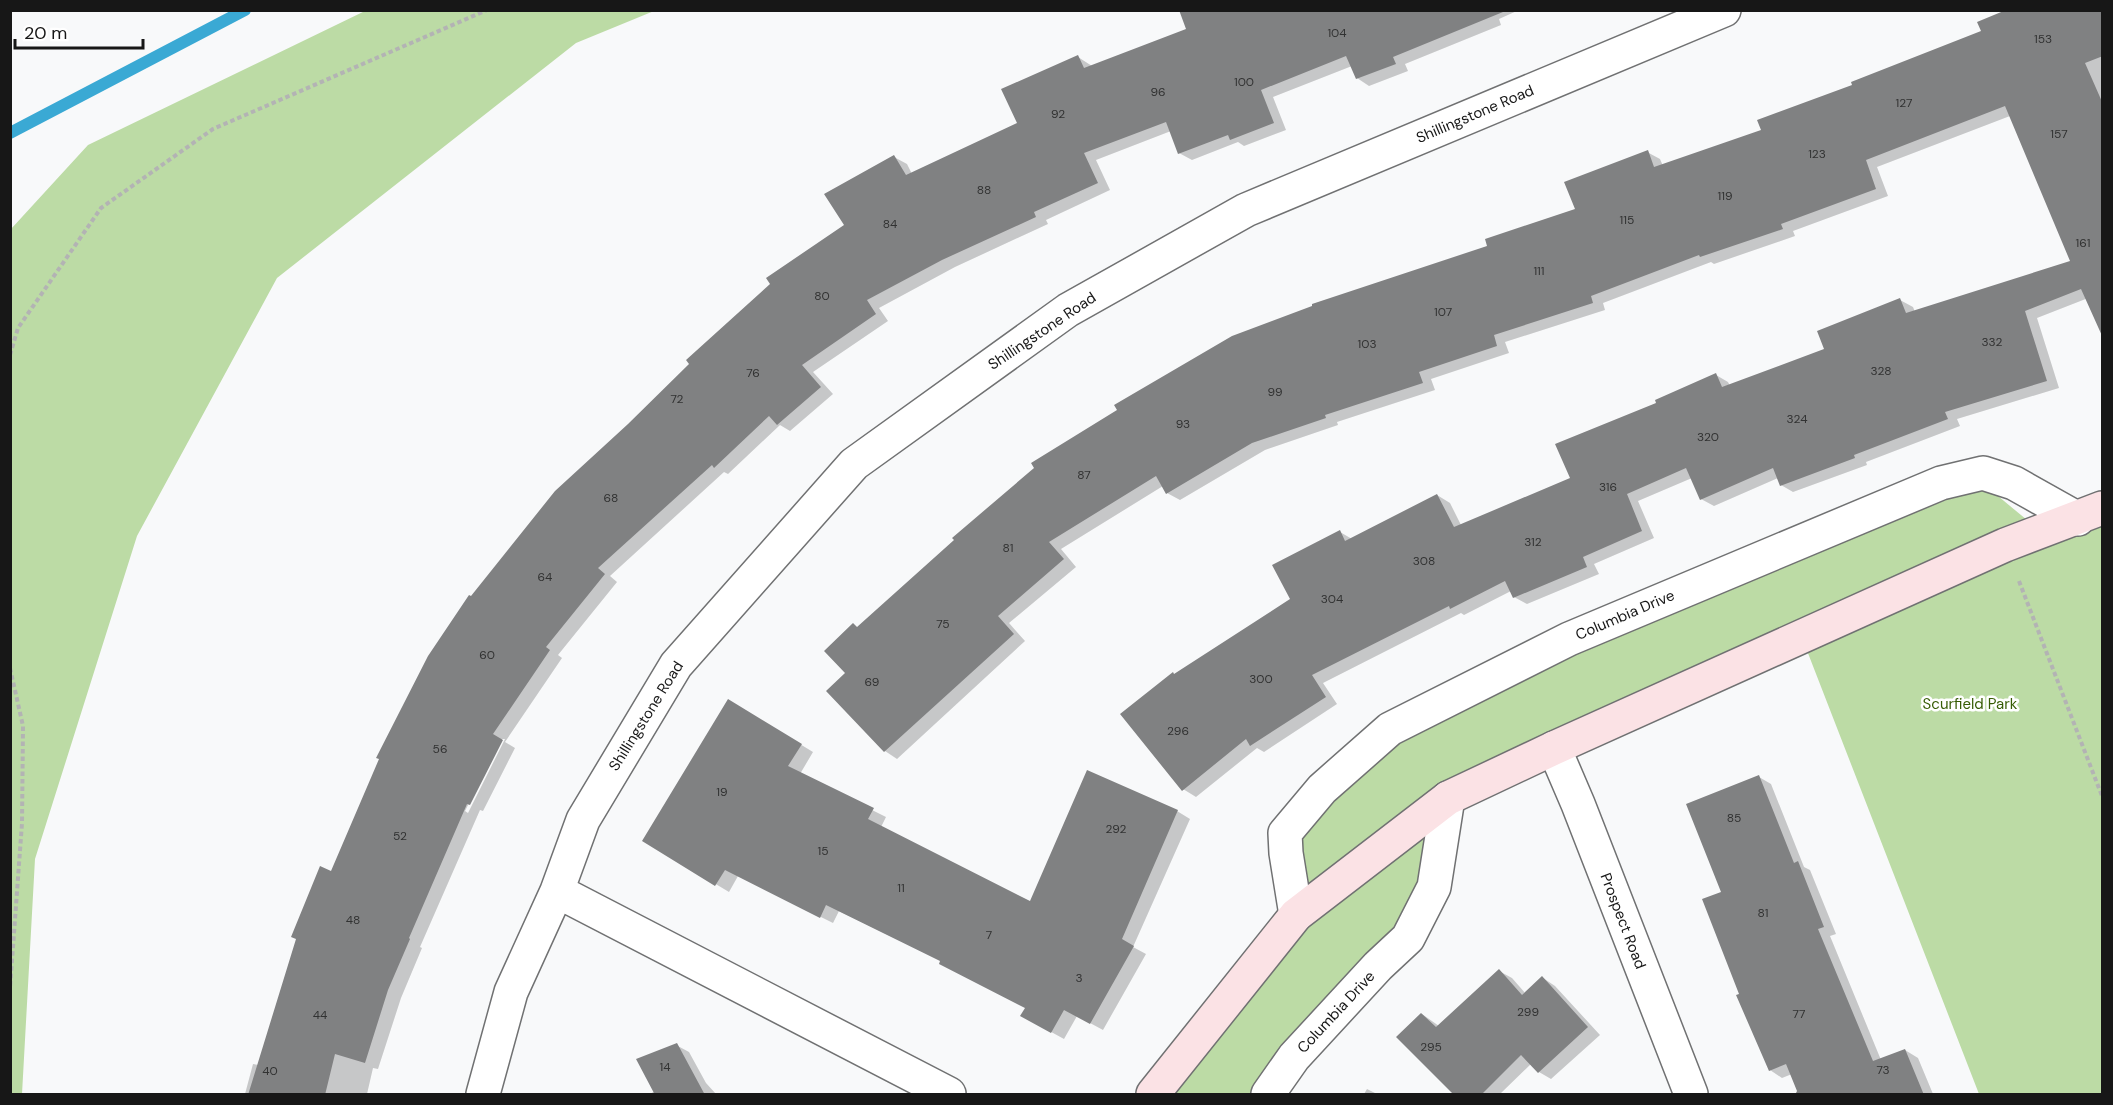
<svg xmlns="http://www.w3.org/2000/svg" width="2113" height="1105" font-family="'DM Sans',sans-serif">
  <rect width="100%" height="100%" fill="#f8f9fa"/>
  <!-- green -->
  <path fill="#bcdba5" d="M 367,10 L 654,11 L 576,43 L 277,278 L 137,536 L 35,859 L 22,1094 L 11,1094 L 11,229 L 88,145 Z
    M 1963,467 L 2039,530 L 2102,503 L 2102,1094 L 1979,1094 L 1799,630 L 1438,794 L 1434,887 L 1268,1094 L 1153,1094 L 1296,915 L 1278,834 L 1409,721 L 1661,582 Z"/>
  <!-- shadow -->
  <path fill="#0003" fill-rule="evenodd" d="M 1200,10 L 1519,10 L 1499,19 L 1501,25 L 1405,64 L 1408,71 L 1369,86 L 1357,78 L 1352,66 L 1273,97 L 1286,130 L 1244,146 L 1238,142 L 1192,160 L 1179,153 L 1171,131 L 1096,160 L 1110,190 L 1046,220 L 1048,224 L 955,267 L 879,308 L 888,321 L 813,372 L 833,394 L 790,431 L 780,425 L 728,474 L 724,472 L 610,576 L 617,582 L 558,655 L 562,658 L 505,742 L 515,748 L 483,811 L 480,810 L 420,947 L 422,948 L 401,998 L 378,1069 L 373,1068 L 367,1094 L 245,1094 L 253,1064 L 259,1065 L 332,873 L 471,598 L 846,225 L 894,157 L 907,164 L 912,174 L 1019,124 L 1078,57 L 1092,66 L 1188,29 ZM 502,739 L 505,739 L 468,813 L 465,811 Z
    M 2102,10 L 2102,297 L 2101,293 L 2037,318 L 2059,388 L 1957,419 L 1960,426 L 1866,462 L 1867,465 L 1793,492 L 1781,485 L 1778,478 L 1714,506 L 1701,499 L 1692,478 L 1638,501 L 1654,538 L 1594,564 L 1599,574 L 1527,604 L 1514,597 L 1511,591 L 1464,615 L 1461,613 L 1323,683 L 1337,704 L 1264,752 L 1257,748 L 1196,797 L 1183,789 L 1175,675 L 1292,600 L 1340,532 L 1352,539 L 1437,495 L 1450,503 L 1461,525 L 1572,479 L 1658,403 L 1716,375 L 1728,382 L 1730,386 L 1826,350 L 1900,300 L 1913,307 L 1915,312 L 2072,262 L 2010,116 L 1877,167 L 1888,196 L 1793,231 L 1795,236 L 1714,264 L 1711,262 L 1603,303 L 1605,310 L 1505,342 L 1509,353 L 1431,379 L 1435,390 L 1337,422 L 1338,425 L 1265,450 L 1180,500 L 1167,493 L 1163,486 L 1061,549 L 1076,567 L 1009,623 L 1025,641 L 897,759 L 885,751 L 847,673 L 858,628 L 1489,247 L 1577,210 L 1647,152 L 1660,159 L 1663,166 Z
    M 729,701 L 813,752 L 800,774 L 886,817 L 881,827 L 1031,903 L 1177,811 L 1190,819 L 1133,947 L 1146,954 L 1103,1030 L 1077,1016 L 1064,1039 L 1022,1016 L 1026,1008 L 942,961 L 839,911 L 833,923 L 738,876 L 729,892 L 644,841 Z
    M 1759,777 L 1771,784 L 1804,867 L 1810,870 L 1836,934 L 1830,936 L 1881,1060 L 1905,1050 L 1918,1058 L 1933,1094 L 1800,1094 L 1792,1074 L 1782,1078 L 1770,1070 L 1741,995 L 1723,893 Z
    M 1499,971 L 1512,978 L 1526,994 L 1543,978 L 1555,986 L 1600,1035 L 1551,1079 L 1539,1072 L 1531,1064 L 1500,1094 L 1456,1094 L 1422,1014 L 1439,1026 Z
    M 676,1045 L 689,1052 L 706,1083 L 716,1094 L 650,1094 L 655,1091 Z
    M 1367,1089 L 1377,1094 L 1364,1094 Z"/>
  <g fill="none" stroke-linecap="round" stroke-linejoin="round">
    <!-- stream -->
    <path stroke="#3aa9d4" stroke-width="12" d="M 10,133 L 245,10"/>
  </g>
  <!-- building -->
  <path fill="#808182" d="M 1179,10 L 1503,12 L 1393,57 L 1396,64 L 1356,79 L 1346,56 L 1261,90 L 1274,123 L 1230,140 L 1228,135 L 1178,154 L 1166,122 L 1084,153 L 1098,183 L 1034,212 L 1036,217 L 942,260 L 867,300 L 876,314 L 802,365 L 821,387 L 777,425 L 769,416 L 714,468 L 712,465 L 598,568 L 605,574 L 546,647 L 550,650 L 493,734 L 503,740 L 470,805 L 467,804 L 409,938 L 410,939 L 388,990 L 365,1063 L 335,1054 L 325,1095 L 248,1095 L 296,939 L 291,937 L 320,866 L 331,871 L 379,759 L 376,758 L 428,656 L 469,595 L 471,596 L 555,491 L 628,424 L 689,364 L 686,360 L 770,284 L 766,278 L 844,225 L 824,194 L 894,155 L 906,175 L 1017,123 L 1001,89 L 1078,55 L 1084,68 L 1186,29 Z
    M 2006,10 L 2103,10 L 2103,56 L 2085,63 L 2103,104 L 2103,338 L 2081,289 L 2025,311 L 2047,381 L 1945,412 L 1948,419 L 1854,455 L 1855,458 L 1780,486 L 1773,468 L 1700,500 L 1686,468 L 1627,494 L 1642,531 L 1583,557 L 1587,567 L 1513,598 L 1505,581 L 1450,609 L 1449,606 L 1312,675 L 1326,697 L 1250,746 L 1246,739 L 1182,791 L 1120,714 L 1173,672 L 1174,674 L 1290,599 L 1272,565 L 1340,530 L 1345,541 L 1437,494 L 1454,527 L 1570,478 L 1555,444 L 1656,403 L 1655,400 L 1716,373 L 1722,387 L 1824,349 L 1817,331 L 1900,298 L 1906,313 L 2070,261 L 2005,106 L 1866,160 L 1876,189 L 1781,224 L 1783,229 L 1700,257 L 1699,255 L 1591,296 L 1593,303 L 1494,335 L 1497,346 L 1419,372 L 1423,383 L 1325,415 L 1326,418 L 1252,443 L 1166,494 L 1156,476 L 1049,542 L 1064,559 L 998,616 L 1014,634 L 884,752 L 826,691 L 845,673 L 824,651 L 853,623 L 857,627 L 954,540 L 952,538 L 1034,468 L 1031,463 L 1117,410 L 1114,405 L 1232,336 L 1312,306 L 1312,304 L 1487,246 L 1485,239 L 1575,209 L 1564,182 L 1648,150 L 1654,167 L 1761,130 L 1757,120 L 1852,85 L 1851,82 L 1981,31 L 1977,22 Z
    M 728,699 L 802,744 L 788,766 L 874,808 L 868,819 L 1030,901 L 1087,770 L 1178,810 L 1122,939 L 1134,946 L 1090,1024 L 1064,1010 L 1051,1033 L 1020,1016 L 1025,1008 L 939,964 L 940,961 L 826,905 L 820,918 L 725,870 L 715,886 L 642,841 Z
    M 1759,775 L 1794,863 L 1798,861 L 1824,927 L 1818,929 L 1873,1061 L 1905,1049 L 1924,1095 L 1795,1095 L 1797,1091 L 1786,1064 L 1769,1071 L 1736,995 L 1739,994 L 1702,899 L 1721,892 L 1686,804 Z
    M 1499,969 L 1522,995 L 1542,976 L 1588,1027 L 1538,1073 L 1521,1055 L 1481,1095 L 1454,1095 L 1396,1037 L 1421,1013 L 1436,1027 Z
    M 677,1043 L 705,1095 L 655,1095 L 636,1059 Z"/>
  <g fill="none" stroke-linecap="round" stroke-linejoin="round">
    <!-- street casing -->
    <g stroke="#707172" stroke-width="36">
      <path id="street" d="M 1554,748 L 1578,804 L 1691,1094
        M 1296,915 L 1286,853 L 1285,833 L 1322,789 L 1390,729 L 1569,639 L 1941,483 L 1983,473 L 2014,483 L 2078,519
        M 483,1094 L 511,992 L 557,891
        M 949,1094 L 557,891 L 583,820 L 676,665 L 854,464 L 1068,310 L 1246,210 L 1724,10
        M 1268,1094 L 1294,1057 L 1378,966 L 1408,938 L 1434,887 L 1448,798"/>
    </g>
    <!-- secondary casing -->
    <g stroke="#707172" stroke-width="36">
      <path id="secondary" d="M 1153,1094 L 1296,915 L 1448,798 L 1554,748 L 2005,545 L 2102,508"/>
    </g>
    <!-- path -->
    <path stroke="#b3b3b4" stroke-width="4" stroke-dasharray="4.5 3" stroke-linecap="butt" d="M 10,355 L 18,328 L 101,208 L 213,129 L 487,10
      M 2019,581 L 2102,796
      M 10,668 L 23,726 L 22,823 L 10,988"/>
    <!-- street -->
    <use href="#street" stroke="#fff" stroke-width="33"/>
    <!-- secondary -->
    <use href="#secondary" stroke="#fbe2e5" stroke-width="33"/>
  </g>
  <g text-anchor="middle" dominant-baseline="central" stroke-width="5" stroke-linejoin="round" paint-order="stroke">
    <!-- number labels -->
    <g font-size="12" fill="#313232">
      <text x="1337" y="33">104</text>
      <text x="2043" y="39">153</text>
      <text x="1244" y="82">100</text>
      <text x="1158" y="92">96</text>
      <text x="1904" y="103">127</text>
      <text x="1058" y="114">92</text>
      <text x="2059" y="134">157</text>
      <text x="1817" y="154">123</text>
      <text x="984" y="190">88</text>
      <text x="1725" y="196">119</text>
      <text x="1627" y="220">115</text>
      <text x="890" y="224">84</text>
      <text x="2083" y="243">161</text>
      <text x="1539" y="271">111</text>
      <text x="822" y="296">80</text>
      <text x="1443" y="312">107</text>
      <text x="1992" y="342">332</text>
      <text x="1367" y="344">103</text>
      <text x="1881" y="371">328</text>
      <text x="753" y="373">76</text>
      <text x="1275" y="392">99</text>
      <text x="677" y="399">72</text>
      <text x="1797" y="419">324</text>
      <text x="1183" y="424">93</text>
      <text x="1708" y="437">320</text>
      <text x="1084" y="475">87</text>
      <text x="1608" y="487">316</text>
      <text x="611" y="498">68</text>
      <text x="1533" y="542">312</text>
      <text x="1008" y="548">81</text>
      <text x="1424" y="561">308</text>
      <text x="545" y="577">64</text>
      <text x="1332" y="599">304</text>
      <text x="943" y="624">75</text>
      <text x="487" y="655">60</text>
      <text x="1261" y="679">300</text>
      <text x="872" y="682">69</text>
      <text x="1178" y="731">296</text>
      <text x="440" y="749">56</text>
      <text x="722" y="792">19</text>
      <text x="1734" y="818">85</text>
      <text x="1116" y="829">292</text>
      <text x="400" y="836">52</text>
      <text x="823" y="851">15</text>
      <text x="901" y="888">11</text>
      <text x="1763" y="913">81</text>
      <text x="353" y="920">48</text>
      <text x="989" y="935">7</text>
      <text x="1079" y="978">3</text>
      <text x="1528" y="1012">299</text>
      <text x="1799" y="1014">77</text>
      <text x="320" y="1015">44</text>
      <text x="1431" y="1047">295</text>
      <text x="665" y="1067">14</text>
      <text x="1883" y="1070">73</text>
      <text x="270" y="1071">40</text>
    </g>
    <!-- street labels -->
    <g font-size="15" fill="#171717" stroke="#fff">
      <text transform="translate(1475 114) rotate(-23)">Shillingstone Road</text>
      <text transform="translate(1042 331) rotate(-34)">Shillingstone Road</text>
      <text transform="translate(1625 615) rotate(-23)">Columbia Drive</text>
      <text transform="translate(646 716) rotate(-58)">Shillingstone Road</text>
      <text transform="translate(1623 921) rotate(69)">Prospect Road</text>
      <text transform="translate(1336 1012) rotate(-47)">Columbia Drive</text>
    </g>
    <!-- park labels -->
    <g font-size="15" fill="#375d05" stroke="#fff">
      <text x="1970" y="704">Scurfield Park</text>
    </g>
  </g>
  <!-- border -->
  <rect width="2113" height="1105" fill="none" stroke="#171717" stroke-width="24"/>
  <!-- scale -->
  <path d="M15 39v9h128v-9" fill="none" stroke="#171717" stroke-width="3"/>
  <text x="24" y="39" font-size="18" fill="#171717" stroke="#ffffff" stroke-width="4.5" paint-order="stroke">20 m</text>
</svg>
